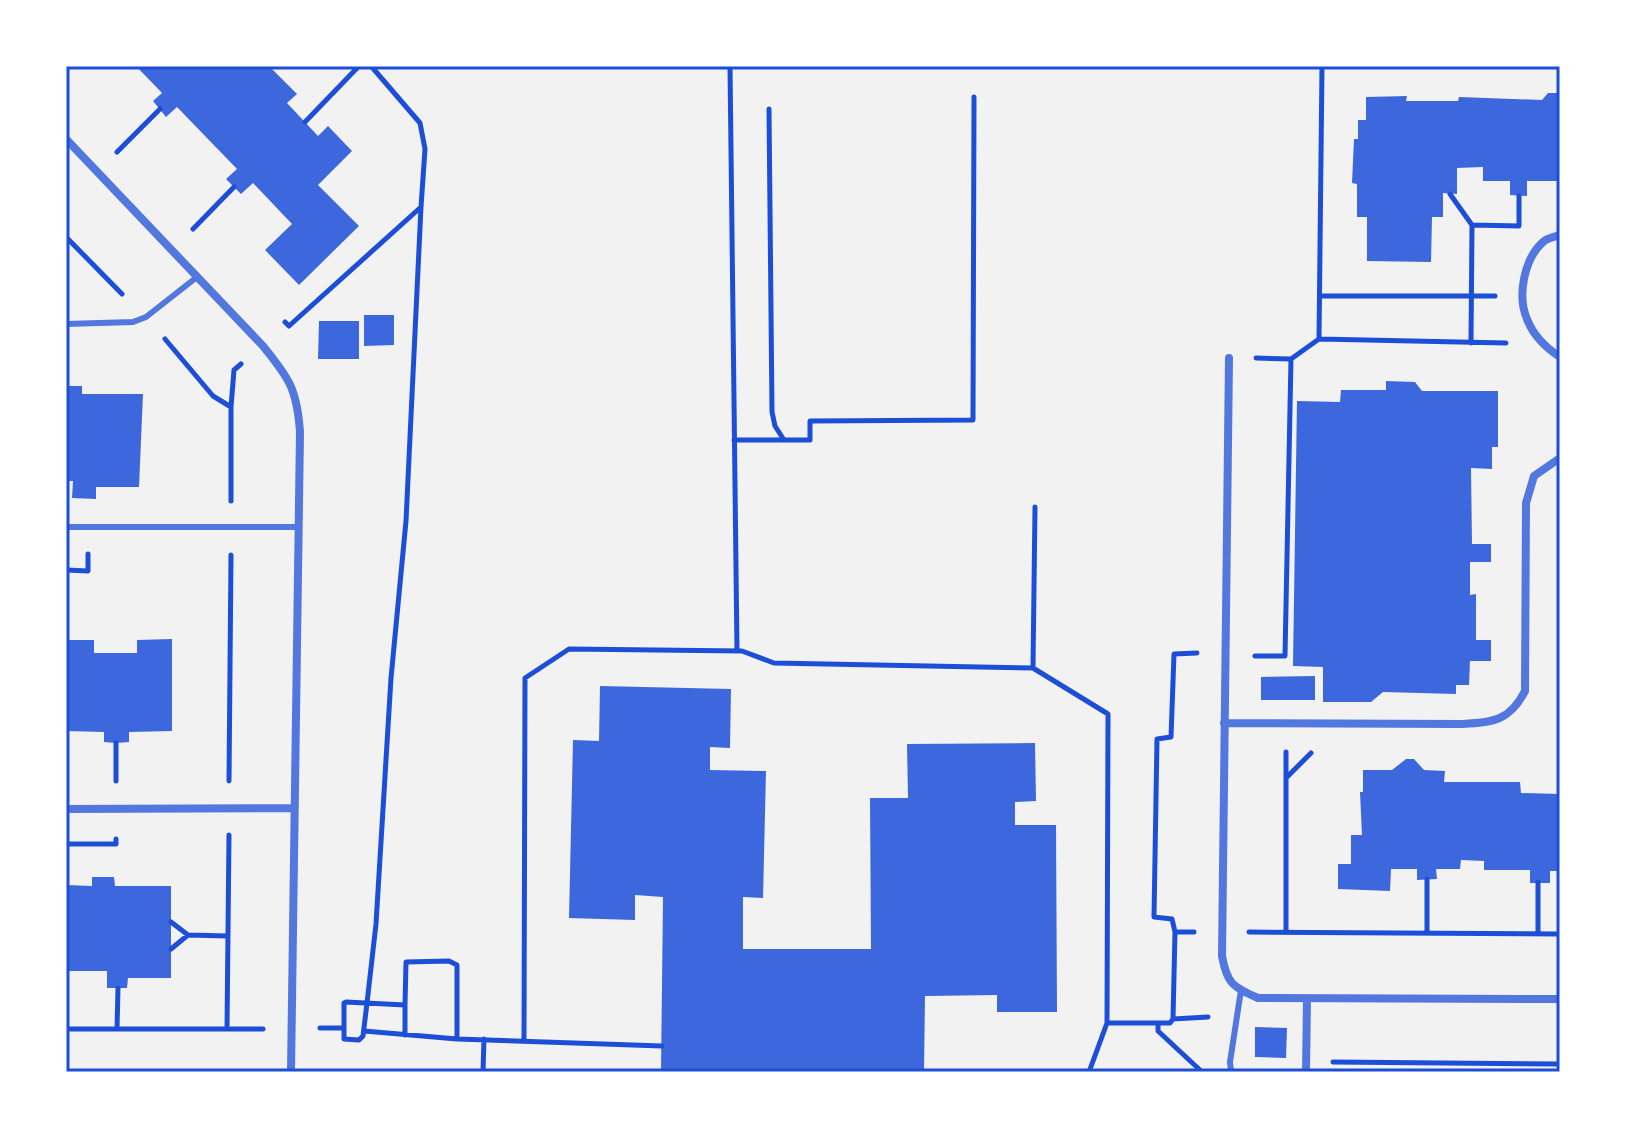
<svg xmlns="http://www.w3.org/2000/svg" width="1626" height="1138" font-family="Merriweather,serif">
  <rect width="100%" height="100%" fill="#f2f2f2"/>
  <!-- building -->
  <path fill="#3d67dc" d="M 136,66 L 269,66 L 297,94 L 287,103 L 318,136 L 328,126 L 352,151 L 318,185 L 359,226 L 299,285 L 265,250 L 292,224 L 253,183 L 241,194 L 226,179 L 237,169 L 177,107 L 166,117 L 153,101 L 162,93 Z
    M 1548,93 L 1560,93 L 1560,181 L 1527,181 L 1527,196 L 1510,195 L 1510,181 L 1483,181 L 1483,167 L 1457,168 L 1457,194 L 1443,193 L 1443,217 L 1432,217 L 1431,262 L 1367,261 L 1367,217 L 1357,217 L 1357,184 L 1352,183 L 1354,139 L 1358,139 L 1358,120 L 1366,120 L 1366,97 L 1407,96 L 1406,101 L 1458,101 L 1459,97 L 1542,100 Z
    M 364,315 L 394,315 L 394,345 L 364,346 Z
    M 319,321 L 359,321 L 359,359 L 318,359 Z
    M 1386,381 L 1415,382 L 1422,391 L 1498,391 L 1498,447 L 1492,447 L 1492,469 L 1471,468 L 1472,544 L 1491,544 L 1491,562 L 1470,562 L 1470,595 L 1476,594 L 1476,640 L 1491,640 L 1491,661 L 1470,661 L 1469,685 L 1456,685 L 1456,694 L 1383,692 L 1371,702 L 1323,702 L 1323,667 L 1293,666 L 1297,401 L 1340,402 L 1341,390 L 1386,390 Z
    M 66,386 L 82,386 L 82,394 L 143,394 L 139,487 L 96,487 L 96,499 L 72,498 L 73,481 L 66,481 Z
    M 172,639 L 172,731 L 129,732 L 129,742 L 116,743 L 104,742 L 104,732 L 66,731 L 66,640 L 94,640 L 94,653 L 137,653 L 137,640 Z
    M 1315,676 L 1315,700 L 1261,700 L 1261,677 Z
    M 600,686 L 731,689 L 730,748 L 710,747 L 710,770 L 766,771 L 763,898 L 743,897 L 743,949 L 871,949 L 870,798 L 908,798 L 907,744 L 1035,743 L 1036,801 L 1015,802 L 1015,825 L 1056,825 L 1057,1012 L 997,1012 L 997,995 L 925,996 L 924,1072 L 661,1072 L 663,897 L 635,895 L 635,920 L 569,918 L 573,740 L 599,741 Z
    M 1406,759 L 1414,759 L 1424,770 L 1445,771 L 1444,782 L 1520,782 L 1521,793 L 1560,794 L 1560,871 L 1550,871 L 1550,883 L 1530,883 L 1530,870 L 1484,870 L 1484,861 L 1461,860 L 1460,869 L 1436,869 L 1437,879 L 1417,880 L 1417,869 L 1391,869 L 1390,891 L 1338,889 L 1338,864 L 1351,864 L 1351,835 L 1362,835 L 1360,792 L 1363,792 L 1363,770 L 1392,770 Z
    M 92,877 L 114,877 L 115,886 L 171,886 L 171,978 L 128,978 L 127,988 L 107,988 L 107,971 L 66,971 L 66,885 L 92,886 Z
    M 1255,1027 L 1287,1028 L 1286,1058 L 1255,1057 Z"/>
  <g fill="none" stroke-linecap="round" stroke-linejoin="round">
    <!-- path -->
    <path stroke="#1d4ed8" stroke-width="5" d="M 371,66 L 420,123 L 425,149 L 421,207
      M 730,66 L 737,651
      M 769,109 L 772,412 L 775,426 L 784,440
      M 305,122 L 359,66
      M 117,152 L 160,109
      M 1450,194 L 1472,225
      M 1519,225 L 1519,196
      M 193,229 L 234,187
      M 66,237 L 122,294
      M 1320,296 L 1495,296
      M 285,322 L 289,326 L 421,207 L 406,521 L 391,678 L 376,924 L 367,1003 L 363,1036 L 359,1040 L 344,1039 L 344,1003 L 346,1002 C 366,1003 386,1004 405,1005 L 405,1035
      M 165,339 L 213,396 L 231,407 L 231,501
      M 1319,339 L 1506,343
      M 1471,343 L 1472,225 L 1519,226
      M 1256,358 L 1291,359
      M 231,407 L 234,370 L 241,364
      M 734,440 L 810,440 L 810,421 L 973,420 L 974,97
      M 66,570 L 88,571 L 88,554
      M 1255,656 L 1285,656 L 1291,359 L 1319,339 L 1322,66
      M 1033,668 L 1035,507
      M 1287,777 L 1311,753
      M 116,781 L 116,743
      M 229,781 L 231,555
      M 66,844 L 116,844 L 116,839
      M 171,922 L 188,935 L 228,936
      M 1175,932 L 1194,932
      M 1249,932 L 1560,934
      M 1286,932 L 1286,752
      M 1427,933 L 1427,879
      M 1538,933 L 1538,882
      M 171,949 L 188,935
      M 405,1005 L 406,962 L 449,961 L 457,965 L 457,1039
      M 1173,1019 L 1208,1017
      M 1158,1023 L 1158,1031 L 1201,1071
      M 320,1028 L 343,1028
      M 66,1029 L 227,1029 L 229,835
      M 117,1029 L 118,988
      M 227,1029 L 263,1029
      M 364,1031 L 457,1039 L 662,1046
      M 524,1041 L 525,678 L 569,649 L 742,651 L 774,663 L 1033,668 L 1108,714 L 1107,1023 L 1170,1023 L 1173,1019 L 1175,932 L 1172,919 L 1154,917 L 1157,739 L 1171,737 L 1174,654 L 1197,653
      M 1333,1062 L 1560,1064
      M 483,1072 L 484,1039
      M 1089,1072 L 1107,1023"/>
    <!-- service -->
    <path stroke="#5277de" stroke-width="6" d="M 66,324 L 133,322 L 146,317 L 197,277
      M 66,527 L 299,527
      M 1231,1072 L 1230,1062 L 1241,990"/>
    <!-- minor -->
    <path stroke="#5277de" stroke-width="8" d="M 66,139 L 263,346 C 289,378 297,389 300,432 L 291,1072
      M 1560,235 C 1554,237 1547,238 1543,242 C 1524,259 1517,296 1527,319 C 1533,335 1546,348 1560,357
      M 1229,358 L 1222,956 C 1227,984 1233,987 1258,998 L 1560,999
      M 1224,723 L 1462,724 C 1493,722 1510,721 1525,691 L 1526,503 L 1534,476 L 1560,458
      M 66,809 L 293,808
      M 1306,1072 L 1307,999"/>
  </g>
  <!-- border -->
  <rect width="1626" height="1138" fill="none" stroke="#ffffff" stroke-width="136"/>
  <rect x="68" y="68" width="1490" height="1002" fill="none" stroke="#1d4ed8" stroke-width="3"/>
</svg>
